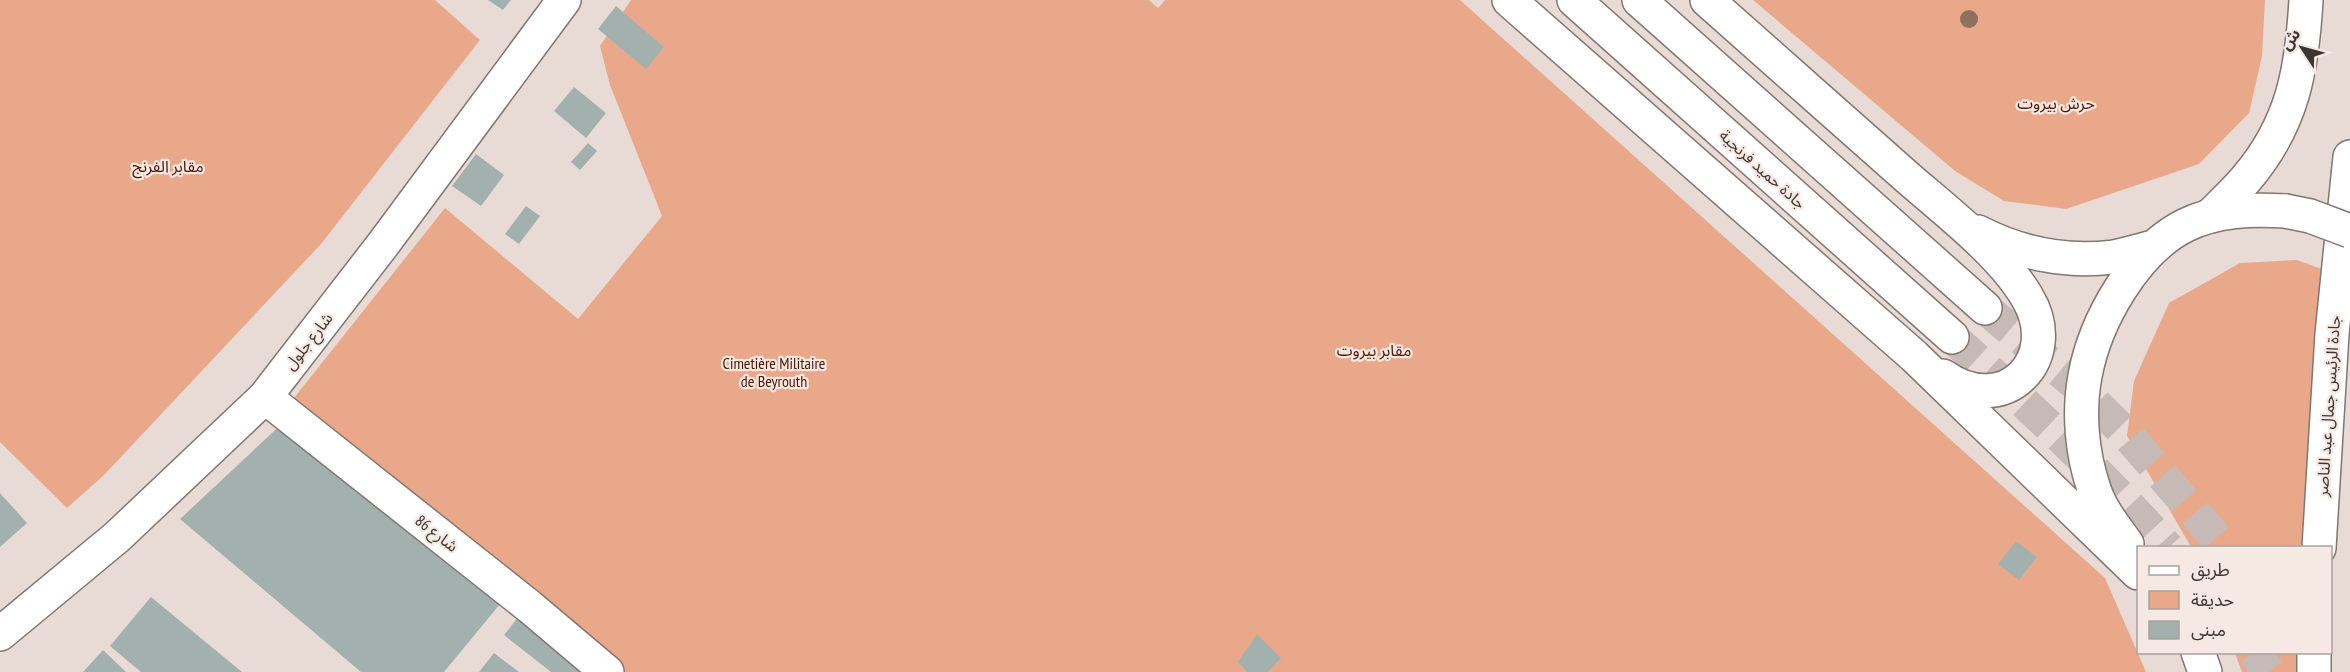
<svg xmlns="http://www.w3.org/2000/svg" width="2350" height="672" font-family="'PT Sans Narrow','Noto Sans Arabic',sans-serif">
  <rect width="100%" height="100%" fill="#e8dbd6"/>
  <!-- green -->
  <path fill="#eaa88b" d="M 0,0 L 435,0 L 480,40 L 321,244 L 104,475 L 67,508 L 0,442 Z
    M 631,0 L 1149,0 L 1158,8 L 1165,0 L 1460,0 L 2105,578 L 2146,672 L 621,672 L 294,398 L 445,208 L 578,319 L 662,216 L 610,85 L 600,46 Z
    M 1753,0 L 2265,0 L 2262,56 L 2249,113 L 2199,164 L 2066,209 L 2004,201 L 1955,171 Z
    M 2297,260 L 2327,271 L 2307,547 L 2191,547 L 2127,436 L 2134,381 L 2169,303 L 2240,263 Z
    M 2235,653 L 2301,653 L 2301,672 L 2242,672 Z"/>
  <!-- building -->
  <path fill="#a3b1ae" d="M 488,0 L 511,0 L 503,10 Z
    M 616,6 L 664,47 L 646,69 L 598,29 Z
    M 574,87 L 606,113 L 586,138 L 554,111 Z
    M 588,143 L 597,151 L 580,170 L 571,162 Z
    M 476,154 L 504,175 L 481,206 L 452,186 Z
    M 526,206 L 540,216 L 519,244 L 505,234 Z
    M 287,419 L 500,604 L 444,672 L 361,672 L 180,519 Z
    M 0,493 L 27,523 L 0,547 Z
    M 2016,541 L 2037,557 L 2019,580 L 1998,564 Z
    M 151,597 L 242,672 L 141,672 L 110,646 Z
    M 523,611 L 602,672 L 551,672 L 504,635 Z
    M 1257,634 L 1281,658 L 1268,672 L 1247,672 L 1238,662 Z
    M 103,650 L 126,672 L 83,672 Z
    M 494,653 L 519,672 L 479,672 Z"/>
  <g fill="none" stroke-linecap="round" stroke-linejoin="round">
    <!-- highway-tunnel -->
    <path stroke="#c5bab5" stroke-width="33" stroke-dasharray="33 16" stroke-linecap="butt" d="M 1985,308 L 2080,388 L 2129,437 L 2225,548
      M 1952,337 C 2028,405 2100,472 2168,548
      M 2254,652 L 2269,672"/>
    <!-- minor casing -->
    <g stroke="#827671" stroke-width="36">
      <path id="minor" d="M 265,397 L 530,607 L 607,672"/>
    </g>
    <!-- major casing -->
    <g stroke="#827671" stroke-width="36">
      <path id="major" d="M 1509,0 L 1914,356 L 2138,573
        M 1707,0 C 1774,59 1841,119 1908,178 C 1946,211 2002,254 2027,297 C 2064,358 2005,420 1943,376
        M 1978,232 C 2019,253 2066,263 2113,257 C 2126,255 2140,250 2153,247
        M 2127,544 C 2115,527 2100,509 2094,489 C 2082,454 2078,413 2085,376 C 2095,321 2135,250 2186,225 C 2217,210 2252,209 2285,211
        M 0,634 L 117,537 L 265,397 L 384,243 L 564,0
        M 2198,652 L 2205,672"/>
    </g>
    <!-- highway casing -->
    <g stroke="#827671" stroke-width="36">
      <path id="highway" d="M 1574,0 L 1952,337
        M 1639,0 L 1985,308
        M 2210,216 C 2222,204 2235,192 2246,179 C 2293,124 2302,70 2306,0
        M 2319,548 L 2332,334 L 2350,157
        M 2314,672 L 2314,652"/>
    </g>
    <!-- minor -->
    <use href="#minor" stroke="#fff" stroke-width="33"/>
    <!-- major -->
    <use href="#major" stroke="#fff" stroke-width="33"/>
    <!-- highway -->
    <use href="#highway" stroke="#fff" stroke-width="33"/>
    <!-- major-bridge casing -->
    <g stroke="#827671" stroke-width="36" stroke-linecap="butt">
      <path id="major-bridge" d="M 2285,211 L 2310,216 L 2350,231"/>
    </g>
    <!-- major-bridge -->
    <use href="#major-bridge" stroke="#fff" stroke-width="33"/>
  </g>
  <!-- trees -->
  <circle fill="#916f60" cx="1969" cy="19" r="9"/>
  <g text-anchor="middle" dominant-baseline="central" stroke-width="4.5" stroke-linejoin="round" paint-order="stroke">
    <!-- park labels -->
    <g font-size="16" fill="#4a1600" stroke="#f6e8e3">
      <text x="2056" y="103">حرش بيروت</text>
      <text x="168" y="166">مقابر الفرنج</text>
      <text x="1374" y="350">مقابر بيروت</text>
      <text x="774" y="363">Cimetière Militaire<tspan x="774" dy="18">de Beyrouth</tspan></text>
    </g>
    <!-- street labels -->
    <g font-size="16" fill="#3b3633" stroke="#f6e8e3">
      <text transform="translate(1763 169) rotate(42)">جادة حميد فرنجية</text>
      <text transform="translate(308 341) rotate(-52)">شارع جلول</text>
      <text transform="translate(2328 406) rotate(-86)">جادة الرئيس جمال عبد الناصر</text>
      <text transform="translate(437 533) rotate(38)">شارع 86</text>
    </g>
  </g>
  <!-- legend -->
  <rect x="2137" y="546" width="195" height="108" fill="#f6e8e3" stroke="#aba19d" stroke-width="1.5"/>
  <rect x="2149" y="566" width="30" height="9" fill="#ffffff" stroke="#aba19d" stroke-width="1.5"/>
  <text x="2191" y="576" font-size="18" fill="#3b3633">طريق</text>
  <rect x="2149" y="591" width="30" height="18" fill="#eaa88b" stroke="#aba19d" stroke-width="1.5"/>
  <text x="2191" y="606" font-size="18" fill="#3b3633">حديقة</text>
  <rect x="2149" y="621" width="30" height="18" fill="#a3b1ae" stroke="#aba19d" stroke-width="1.5"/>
  <text x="2191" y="636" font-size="18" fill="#3b3633">مبنى</text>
  <!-- north arrow -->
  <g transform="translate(2302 48) rotate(306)" stroke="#f6e8e3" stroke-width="4.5" paint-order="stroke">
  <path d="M0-4.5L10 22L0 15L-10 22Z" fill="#3b3633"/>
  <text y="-9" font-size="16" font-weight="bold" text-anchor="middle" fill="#3b3633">ش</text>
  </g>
</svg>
